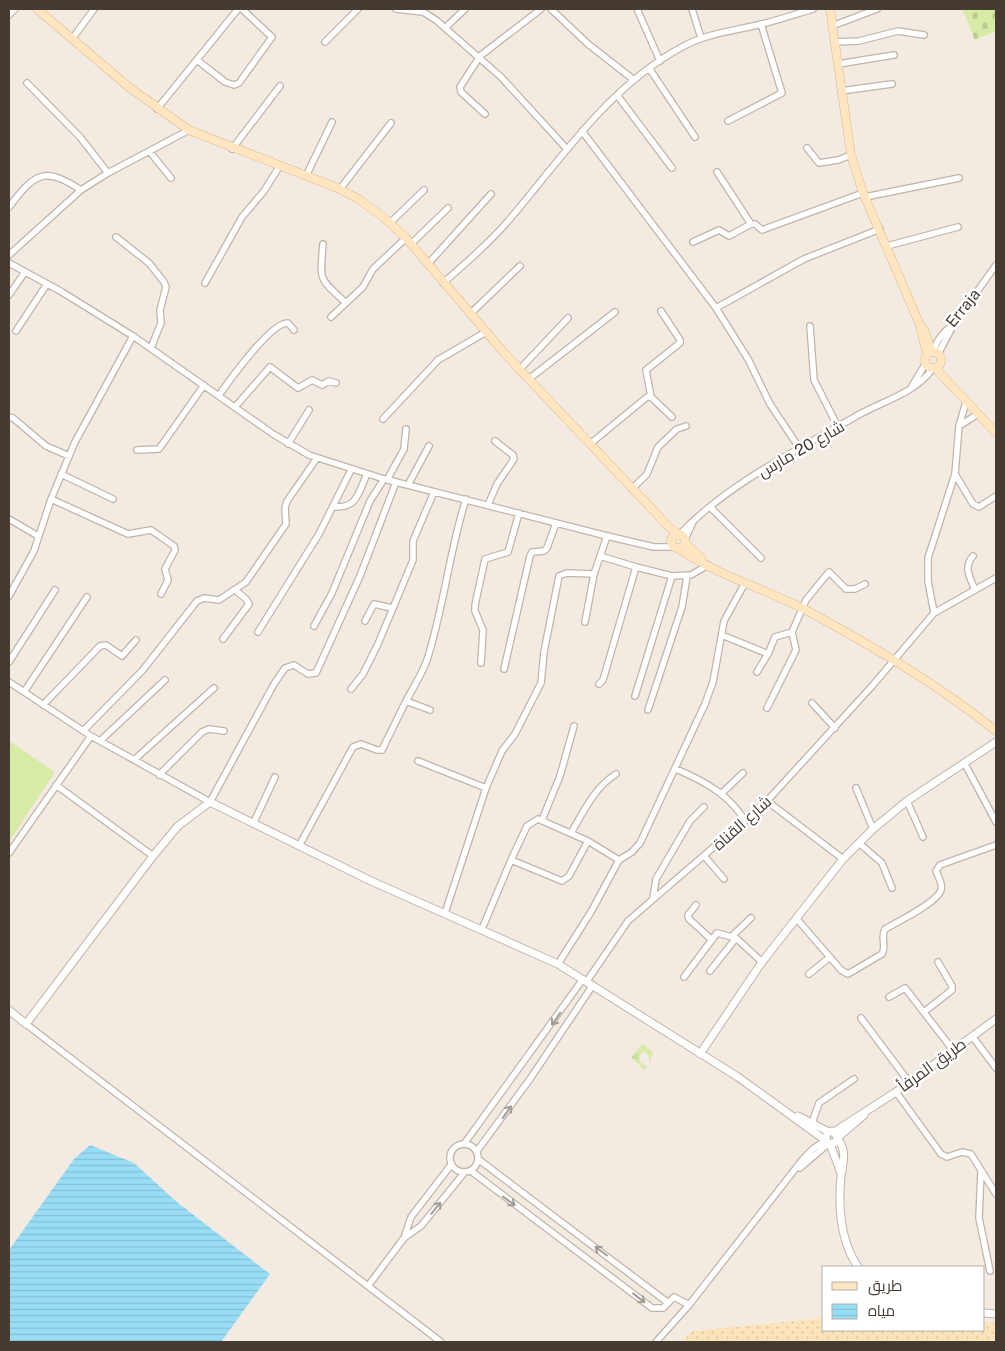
<svg xmlns="http://www.w3.org/2000/svg" width="1005" height="1351" font-family="'Public Sans',Cairo,sans-serif">
  <defs>
    <pattern id="grass-tufts" width="24" height="20" patternUnits="userSpaceOnUse" patternTransform="scale(1.25)"><rect width="24" height="20" fill="#d7eba7"/><path d="M3 7l-1-3M5 7V3M7 7l1-3M15 17l-1-3M17 17v-4M19 17l1-3" fill="none" stroke="#baca90"/></pattern>
    <pattern id="sand-dots" width="8" height="8" patternUnits="userSpaceOnUse" patternTransform="scale(1.25)"><rect width="8" height="8" fill="#fbe4ba"/><path d="M2 2h.1M6 6h.1" fill="none" stroke="#d8c4a0" stroke-width="1.8" stroke-linecap="round"/></pattern>
    <pattern id="cemetery-stones" width="16" height="16" patternUnits="userSpaceOnUse" patternTransform="scale(1.25)"><rect width="16" height="16" fill="#d7eba7"/><path d="M2 7V4a2 2 0 0 1 4 0v3zM10 15v-3a2 2 0 0 1 4 0v3z" fill="#baca90"/></pattern>
    <pattern id="water-rules" width="6" height="5" patternUnits="userSpaceOnUse" patternTransform="scale(1.25)"><rect width="6" height="5" fill="#99ddf5"/><path d="M0 2.5h6" fill="none" stroke="#85bfd2"/></pattern>
  </defs>
  <rect width="100%" height="100%" fill="#f3ebe2"/>
  <!-- grass -->
  <path fill="url(#grass-tufts)" d="M 642,1044 L 653,1052 L 650,1062 L 648,1055 L 643,1051 L 639,1056 L 640,1062 L 647,1067 L 645,1070 L 631,1058 Z"/>
  <!-- sand -->
  <path fill="url(#sand-dots)" d="M 824,1318 L 824,1330 L 984,1330 L 984,1322 L 996,1323 L 996,1342 L 681,1342 L 693,1331 Z"/>
  <!-- cemetery -->
  <path fill="url(#cemetery-stones)" d="M 962,9 L 996,9 L 996,31 L 975,40 Z"/>
  <!-- green -->
  <path fill="#d7eba7" d="M 9,741 L 55,772 L 9,842 Z"/>
  <!-- water -->
  <path fill="url(#water-rules)" d="M 90,1145 L 134,1163 L 178,1203 L 270,1274 L 221,1342 L 9,1342 L 9,1250 L 74,1159 Z"/>
  <g fill="none" stroke-linecap="round" stroke-linejoin="round">
    <!-- minor casing -->
    <g stroke="#c2b4a7" stroke-width="8">
      <path id="minor" d="M 396,9 L 423,12 L 436,20 L 501,77 L 566,148
        M 551,9 L 588,44 L 634,80
        M 637,9 L 660,61
        M 692,9 L 701,38
        M 9,15 L 15,9
        M 832,26 L 877,9
        M 445,28 L 465,9
        M 72,39 L 94,9
        M 325,42 L 358,9
        M 834,42 L 859,41 L 898,31 L 924,35
        M 197,60 L 225,82 L 234,85 L 239,83 L 272,37 L 242,9
        M 838,64 L 894,55
        M 649,68 L 695,137
        M 27,83 L 80,137 L 108,173
        M 841,91 L 892,84
        M 617,95 L 672,168
        M 157,109 L 238,9
        M 485,114 L 461,92 L 460,87 L 480,56 L 541,9
        M 728,121 L 782,93 L 761,24
        M 582,131 L 716,308 L 804,259 L 880,229
        M 807,148 L 819,163 L 838,160 L 851,155
        M 232,149 L 280,86
        M 150,152 L 171,178
        M 717,172 L 751,224 L 755,224 L 762,230 L 863,193
        M 306,176 L 332,122
        M 340,189 L 391,123
        M 865,197 L 959,178
        M 9,207 C 35,173 44,166 81,190
        M 390,223 L 424,190
        M 116,237 L 149,263 L 164,282 L 166,287 L 160,310 L 161,323 L 151,348
        M 693,242 L 719,230 L 729,236 L 751,224
        M 323,244 C 320,282 318,277 346,303
        M 411,244 L 448,208
        M 887,246 L 958,227
        M 9,255 L 81,190 L 108,173 L 189,130
        M 9,263 L 62,292 L 133,336 L 273,434 L 309,455 L 384,479 L 607,536 L 654,547 L 675,547
        M 428,264 L 491,194
        M 205,283 L 242,217 L 264,191 L 279,167
        M 443,283 C 466,263 489,243 509,220 C 562,158 608,87 682,47 C 707,33 734,31 762,24 C 779,20 796,14 813,9
        M 9,295 L 25,272
        M 716,308 L 748,359 L 770,404 L 800,449
        M 470,314 L 520,266
        M 331,317 L 363,287 L 373,269 L 406,238
        M 810,326 L 814,380 L 838,427
        M 16,331 L 47,284
        M 934,352 C 935,341 945,330 954,324 L 996,265
        M 938,354 L 954,324
        M 520,369 L 568,318
        M 529,379 L 615,312
        M 912,386 L 926,363
        M 219,395 C 230,380 271,322 288,323 L 294,330
        M 651,397 L 646,370 L 680,343 L 680,340 L 661,311
        M 235,407 L 270,367 L 298,388 L 312,380 L 322,385 L 329,381 L 336,383
        M 9,417 L 13,418 L 46,446 L 69,456
        M 383,419 L 438,360 L 486,332
        M 959,426 L 978,414
        M 288,444 L 309,410
        M 590,444 L 647,397 L 651,397 L 672,417
        M 137,450 L 159,449 L 204,385
        M 61,474 L 113,499
        M 955,474 L 973,504 L 979,507 L 996,496
        M 387,480 L 404,449 L 406,429
        M 408,485 L 429,446
        M 632,489 L 647,474 L 658,447 L 677,429 L 686,426
        M 51,499 L 128,534 L 151,530 L 174,546 L 175,550 L 165,569 L 168,580 L 161,594
        M 488,505 L 497,484 L 514,459 L 513,455 L 495,441
        M 334,507 C 358,508 358,493 367,474
        M 710,507 L 761,558
        M 9,519 L 38,536
        M 679,535 C 728,483 798,450 860,414 C 884,401 917,392 933,368
        M 685,539 L 693,522
        M 973,556 C 963,568 970,577 975,590
        M 672,576 L 691,575 L 708,565
        M 9,596 L 34,551 L 51,499 L 75,442 L 133,336
        M 934,613 L 928,581 L 928,558 L 955,474 L 959,426 L 966,402
        M 365,621 L 374,604 L 392,608
        M 585,622 L 594,574
        M 314,626 L 332,593 L 370,501 L 384,479
        M 258,632 L 319,534 L 351,470
        M 722,635 L 768,654 L 775,637 L 792,632
        M 223,639 L 249,604 L 246,599 L 235,590
        M 9,662 L 55,590
        M 481,663 L 483,630 L 475,611 L 475,605 L 485,559 L 508,552 L 519,513
        M 504,669 L 530,556 L 532,552 L 544,551 L 547,548 L 556,523
        M 757,672 L 768,654
        M 9,682 L 91,736 L 210,802 L 274,684 L 285,668 L 294,665 L 308,674 L 316,673 L 360,576 L 396,482
        M 599,684 L 603,680 L 636,567 L 600,556
        M 351,689 L 363,674 L 378,644 L 413,560 L 413,541 L 434,492
        M 24,692 L 87,597
        M 635,696 L 672,576 L 636,567
        M 406,701 C 413,688 422,674 427,660 C 444,607 449,552 466,499
        M 812,703 L 835,728
        M 43,705 L 100,646 L 106,645 L 122,656 L 136,640
        M 767,708 L 796,650 L 792,632 L 806,600 L 829,572 L 846,589 L 855,589 L 865,584
        M 648,710 L 682,607 L 687,576
        M 83,731 L 142,671 L 197,601 L 204,598 L 219,600 L 246,582 L 286,524 L 285,508 L 287,501 L 317,458
        M 100,741 L 165,680
        M 134,760 L 214,688
        M 418,761 L 486,788 L 502,751 L 515,734 L 541,683 L 544,652 L 559,576 L 567,573 L 594,574 L 607,536
        M 965,764 L 996,822
        M 676,769 C 704,781 730,795 745,821
        M 159,775 L 202,732 L 209,729 L 224,731
        M 56,785 L 153,856
        M 856,788 L 873,829
        M 722,793 L 743,773
        M 767,801 L 843,859
        M 907,801 L 923,837
        M 542,820 L 560,776 L 574,726
        M 253,824 L 275,777
        M 571,833 C 584,811 594,788 616,774
        M 859,843 L 882,863 L 892,888
        M 299,846 L 353,747 L 361,744 L 377,750 L 382,750 L 406,701 L 430,710
        M 9,853 L 91,736
        M 705,857 L 724,879
        M 619,860 L 632,852 L 640,843 L 705,704 L 713,682 L 724,621 L 745,583
        M 653,898 L 656,879 L 690,821 L 704,807
        M 696,905 L 688,915 L 689,919 L 712,940
        M 445,913 L 486,788
        M 796,918 L 841,970 L 848,974 L 882,954 C 887,945 880,937 885,929 C 897,922 937,903 941,890 C 943,884 938,876 936,871 L 940,865 L 996,845
        M 482,929 L 511,860
        M 732,936 L 751,918
        M 558,964 L 591,912 L 619,860 L 588,841 L 538,819 L 527,826 L 511,860 L 562,881 L 569,876 L 588,841
        M 710,971 L 736,938
        M 809,974 L 830,957
        M 684,977 L 717,933 L 736,938 L 762,962
        M 587,981 L 628,921 L 767,801 L 873,685 L 934,613 L 996,578
        M 889,997 L 905,988 L 953,1050
        M 924,1012 L 952,990 L 952,986 L 938,962
        M 861,1018 L 909,1082
        M 26,1024 L 441,1342
        M 972,1036 L 996,1068
        M 896,1092 L 941,1154 L 947,1157 L 962,1152 L 971,1154 L 996,1194
        M 812,1123 L 819,1103 L 854,1079
        M450 1158a14 14 0 1 1 28 0a14 14 0 1 1-28 0Z
        M 464,1144 L 583,979
        M 477,1151 L 530,1079 L 593,985
        M 478,1159 L 667,1302
        M 800,1168 L 829,1143
        M 471,1171 L 652,1308 L 663,1308 L 674,1297 L 689,1305
        M 981,1171 L 979,1218 L 990,1271
        M 404,1238 L 421,1226 L 464,1173
        M 368,1286 L 404,1238 L 411,1217 L 451,1165
        M 656,1342 L 689,1305 L 803,1159 L 814,1148 L 826,1140"/>
    </g>
    <!-- tertiary casing -->
    <g stroke="#c2b4a7" stroke-width="9">
      <path id="tertiary" d="M 9,1010 L 26,1024 L 153,856 L 178,826 L 210,802 L 371,881 L 558,964 L 738,1077 L 829,1143 L 835,1143 L 838,1137 L 832,1131 L 827,1133 L 826,1139
        M 700,1054 L 762,962 L 843,859 L 873,829 L 907,801 L 996,742
        M 798,1116 L 829,1132
        M 834,1132 L 896,1092 L 996,1019
        M 838,1137 L 864,1115
        M 838,1139 C 847,1151 843,1163 841,1176 C 838,1207 841,1242 858,1267
        M 830,1144 L 841,1173
        M 984,1313 L 996,1314"/>
    </g>
    <!-- secondary casing -->
    <g stroke="#dabb90" stroke-width="9">
      <path id="secondary" d="M 37,9 L 130,88 L 189,130 L 340,189 L 360,200 L 383,217 L 406,238 L 506,355 L 667,525 L 678,535
        M 830,9 L 851,155 L 863,193 L 920,325 L 927,355
        M 920,325 L 924,330 L 932,352
        M925 360a8 8 0 1 1 16 0a8 8 0 1 1-16 0Z
        M 935,368 L 996,433
        M671 541a7 7 0 1 1 14 0a7 7 0 1 1-14 0Z
        M 685,543 L 701,558
        M 678,548 C 716,575 763,588 804,609 C 872,646 936,683 996,731"/>
    </g>
    <!-- minor -->
    <use href="#minor" stroke="#fff" stroke-width="5.5"/>
    <!-- tertiary -->
    <use href="#tertiary" stroke="#fff" stroke-width="7"/>
    <!-- secondary -->
    <use href="#secondary" stroke="#ffe6c0" stroke-width="8"/>
  </g>
  <!-- one-way arrows -->
  <defs><path id="oneway-shaft" d="M-6 0H5M1.5-3L5.5 0L1.5 3" fill="none" stroke-width="1.6" stroke-linecap="round" stroke-linejoin="round" transform="scale(1.25)"/></defs>
  <g stroke="#a29d98">
    <use href="#oneway-shaft" transform="translate(556 1019) rotate(125)"/>
    <use href="#oneway-shaft" transform="translate(507 1112) rotate(-55)"/>
    <use href="#oneway-shaft" transform="translate(509 1201) rotate(36)"/>
    <use href="#oneway-shaft" transform="translate(436 1208) rotate(-51)"/>
    <use href="#oneway-shaft" transform="translate(601 1251) rotate(-143)"/>
    <use href="#oneway-shaft" transform="translate(639 1298) rotate(38)"/>
  </g>
  <g text-anchor="middle" dominant-baseline="central" stroke-width="5" stroke-linejoin="round" paint-order="stroke">
    <!-- street labels -->
    <g font-size="16" fill="#453b32" stroke="#fff">
      <text transform="translate(963 308) rotate(-51)">Erraja</text>
      <text transform="translate(801 449) rotate(-30)">شارع 20 مارس</text>
      <text transform="translate(742 823) rotate(-42)">شارع القناة</text>
      <text transform="translate(932 1065) rotate(-36)">طريق المرفأ</text>
    </g>
  </g>
  <!-- border -->
  <rect width="1005" height="1351" fill="none" stroke="#453b32" stroke-width="20"/>
  <!-- legend -->
  <rect x="822" y="1266" width="162" height="65" fill="#ffffff" stroke="#b5b1ad"/>
  <rect x="832" y="1282" width="25" height="8" fill="#ffe6c0" stroke="#b5b1ad"/>
  <text x="868" y="1291" font-size="15" fill="#453b32">طريق</text>
  <rect x="832" y="1304" width="25" height="15" fill="url(#water-rules)" stroke="#b5b1ad"/>
  <text x="868" y="1316" font-size="15" fill="#453b32">مياه</text>
</svg>
